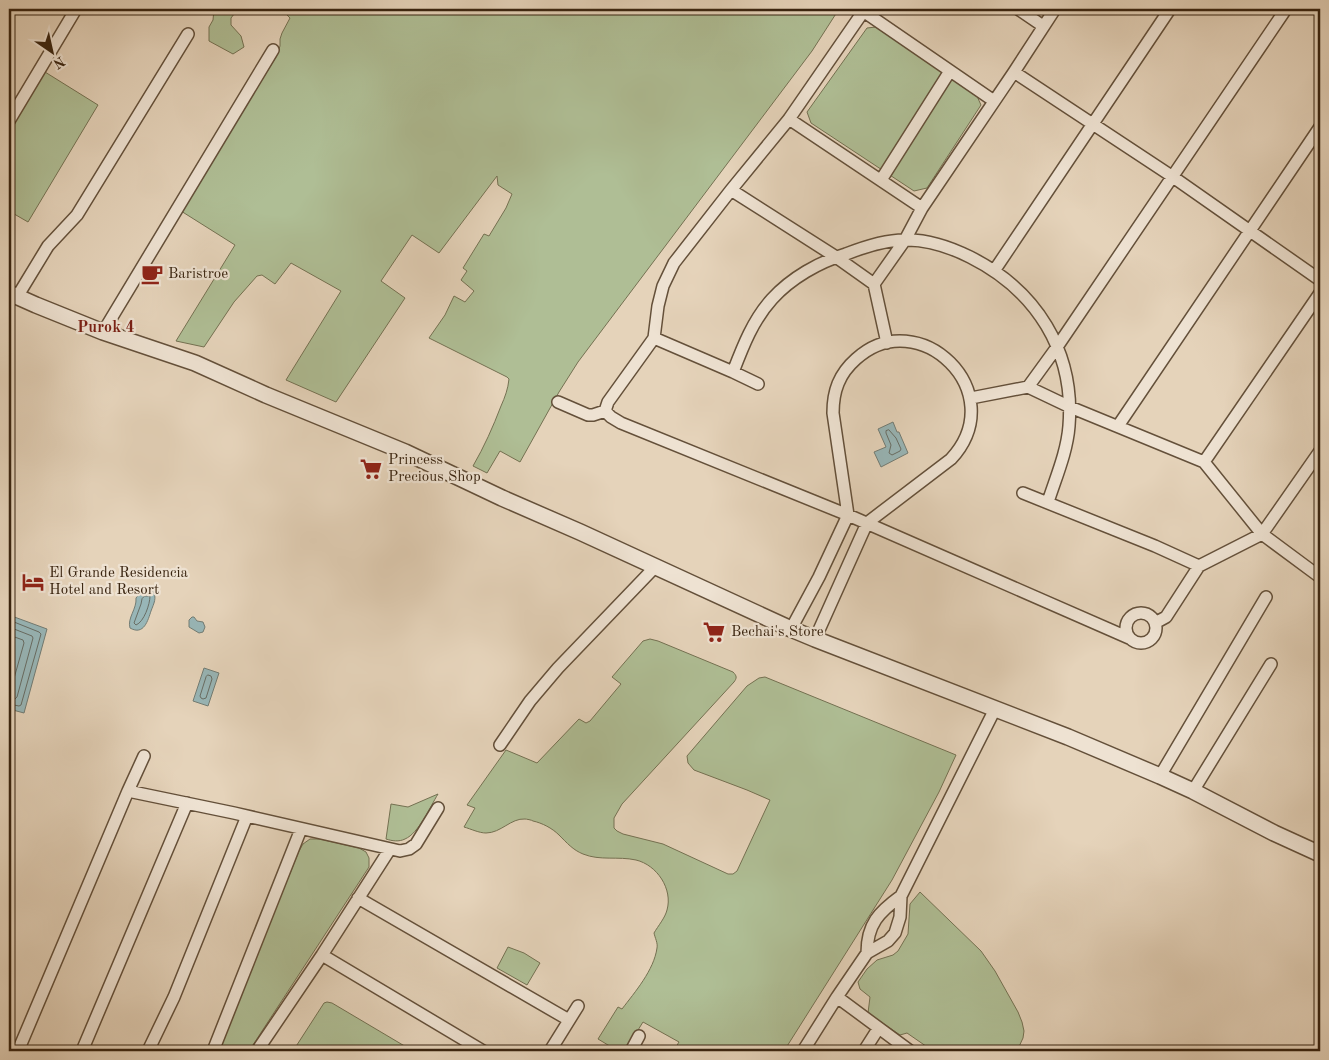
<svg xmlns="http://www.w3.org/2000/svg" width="1329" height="1060" font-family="'Old Standard TT',serif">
  <rect width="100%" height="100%" fill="#e5d3ba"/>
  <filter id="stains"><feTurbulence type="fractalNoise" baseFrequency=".004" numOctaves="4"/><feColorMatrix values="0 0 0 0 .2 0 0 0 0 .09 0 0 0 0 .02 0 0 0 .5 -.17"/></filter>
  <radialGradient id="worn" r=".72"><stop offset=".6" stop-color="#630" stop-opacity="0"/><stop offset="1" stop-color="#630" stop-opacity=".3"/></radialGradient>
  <!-- green -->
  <path fill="#afbe95" stroke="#747152" d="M 214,9 L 238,9 L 231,18 L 231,25 L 241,36 L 244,47 L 233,54 L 209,41 L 209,27 L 213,20 Z
    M 281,9 L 839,9 L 812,51 L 578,362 L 559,392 L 520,462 L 500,451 L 487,473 L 473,466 C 484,447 493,427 501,406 C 505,397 508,389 509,379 L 507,377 L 429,338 L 445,315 L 454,296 L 465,302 L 474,291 L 461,280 L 467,271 L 463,268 L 484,234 L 489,236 L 506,208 L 512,194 L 498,185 L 497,176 L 439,253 L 412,235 L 381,281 L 405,298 L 336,402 L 286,380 L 341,291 L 291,263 L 275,284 L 262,275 L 257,276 L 234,302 L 204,347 L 176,341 L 235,245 L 181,211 L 276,57 L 280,46 L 280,39 L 282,33 L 290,18 Z
    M 876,27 L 976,94 L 981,105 L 927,188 L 914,191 L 811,123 L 807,112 L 867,28 Z
    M 45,72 L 98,105 L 28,222 L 9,211 L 9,132 Z
    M 650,639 L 658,641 L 733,672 C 737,676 737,678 734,682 L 622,804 L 614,818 L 614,828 L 617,831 L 623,834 L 663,844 L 728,874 L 733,874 L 737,871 L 770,800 L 747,790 L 694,770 L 688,763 L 687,756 L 747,686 L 759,678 L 765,677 L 956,755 L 939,792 L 892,880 L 784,1051 L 677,1051 L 674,1050 L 679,1042 L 643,1022 L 625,1051 L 618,1051 L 598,1039 L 618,1007 L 622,1009 C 635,992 654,970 657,948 C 658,943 655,938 654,933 C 658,926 665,918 667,910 C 673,889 657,865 636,860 C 618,856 600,861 583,854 C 573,850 567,843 559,835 C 552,828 542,823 533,821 C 532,820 526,819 525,819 C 511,818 501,833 486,833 C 479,833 471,829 464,827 L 475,808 L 467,805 L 506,750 L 537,763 L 579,719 L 586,723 L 590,721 L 621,684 L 612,677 L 643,641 Z
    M 438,794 C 430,807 419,833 405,839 C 399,842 392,841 386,839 L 391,804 L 408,807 Z
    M 310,839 L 320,839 L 359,848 L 366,852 L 369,858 L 369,867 L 249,1051 L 218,1051 L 299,851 L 303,844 Z
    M 920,892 L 981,951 L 995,971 L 1018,1012 L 1022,1022 L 1024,1031 L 1023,1038 L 1017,1051 L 933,1051 L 907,1033 L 900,1035 L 868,1013 L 870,997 L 860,989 L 858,982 L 867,969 L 877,960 L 893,955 L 898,951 L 908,934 L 910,904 Z
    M 508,947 L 524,953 L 540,963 L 527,985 L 497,968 Z
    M 327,1002 L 332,1003 L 413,1051 L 293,1051 L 324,1003 Z"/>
  <!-- water -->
  <path fill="#98b6b7" stroke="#727c74" d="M 893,422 L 897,432 L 899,432 L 908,453 L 881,467 L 874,452 L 886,447 L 878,429 Z
    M 147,590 L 153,591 C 157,598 154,603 151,611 C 148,620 144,636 130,628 C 127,618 137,609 136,598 L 142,591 Z
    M 9,615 L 47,629 L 24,713 L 9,709 Z
    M 192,617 L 194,617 L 197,621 L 203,622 L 205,627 L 203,632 L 199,633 L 189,627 L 189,620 Z
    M 204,668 L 219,673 L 208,706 L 193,701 Z"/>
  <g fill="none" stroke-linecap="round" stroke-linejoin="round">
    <!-- shore -->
    <path stroke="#686d64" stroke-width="1" d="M 889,430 L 896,438 L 901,449 L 900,451 L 892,455 L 889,453 L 891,445 L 886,433 L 886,431 Z
      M 145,596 L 150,596 C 150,604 144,622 136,625 L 134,623 L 141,604 L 142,599 Z
      M 9,620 L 39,632 L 41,634 L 21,705 L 19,706 L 9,704
      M 9,627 L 32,636 L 33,638 L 17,697 L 15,699 L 9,698
      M 9,635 L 23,640 L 24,643 L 11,689 L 9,691
      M 208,675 L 211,676 L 212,679 L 206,698 L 203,699 L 201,698 L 200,696 L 206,677 Z"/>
    <!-- minor casing -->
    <g stroke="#64503a" stroke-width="14">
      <path id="minor" d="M 1018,9 L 1043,26
        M 863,11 L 994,101
        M 1014,72 L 1173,177 L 1320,280
        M 789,119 L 922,208
        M 9,121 L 76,9
        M 881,180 L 950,71
        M 731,190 L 836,257 L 874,284 L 887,343
        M 994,271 L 1170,9
        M 874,284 L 905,240 L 922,208 L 1014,72 L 1055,9
        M 17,297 L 48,246 L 77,215 L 188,34
        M 103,332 L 273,50
        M 654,338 L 733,372 L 758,384
        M 733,372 C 743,346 753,320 772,299 C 791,278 819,262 846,254 C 864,247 884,240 904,240 C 927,239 950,247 970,257 C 1036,290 1075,351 1069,426 C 1067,452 1056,477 1048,502
        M 1028,387 L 1057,347 L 1286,9
        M 971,398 L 1028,387 L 1070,407 L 1204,462 L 1262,534 L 1320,577
        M 558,402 L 588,415 L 593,415 L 605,411 L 611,417 L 621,423 L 848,515 L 1129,638
        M 605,411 L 608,402 L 654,338 L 658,306 L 663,286 L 674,263 L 731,190 L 789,119 L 865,9
        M 1118,426 L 1320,127
        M 1204,462 L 1320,293
        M 1023,493 L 1155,546 L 1199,566 L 1262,534 L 1320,451
        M1126 628a15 15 0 1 1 30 0a15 15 0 1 1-30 0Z
        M 1155,623 L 1166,617 L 1199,566
        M 791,629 L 819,577 L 848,515 L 833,413 C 833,391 839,374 856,359 C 918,302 1013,392 951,459 L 867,523 L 815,639
        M 500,745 L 530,701 L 558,668 L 655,567
        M 1160,776 L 1266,597
        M 128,791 L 234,813 L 400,851 L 409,849 L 416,844 L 438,808
        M 1193,791 L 1271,664
        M 358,898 L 569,1020
        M 867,953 C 867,924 879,912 901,896
        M 322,955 L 483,1051
        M 837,997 L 910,1051
        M 18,1051 L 128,791 L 144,756
        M 82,1051 L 187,803
        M 148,1051 L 174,997 L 247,816
        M 213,1051 L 301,829
        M 257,1051 L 322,955 L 390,849
        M 550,1051 L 578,1006
        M 631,1051 L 639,1036
        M 803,1051 L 837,997 L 867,953 L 888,941 L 895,933 L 900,917 L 901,896 L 995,709
        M 864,1051 L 878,1029"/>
    </g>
    <!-- tertiary casing -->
    <g stroke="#64503a" stroke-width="18">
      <path id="tertiary" d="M 9,293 L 36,305 L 103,332 L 195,363 L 266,395 L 405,452 L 502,498 L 580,532 L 791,629 L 815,639 L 1068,737 L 1160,776 L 1193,791 L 1274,833 L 1320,854"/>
    </g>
    <!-- minor -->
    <use href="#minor" stroke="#eee2d2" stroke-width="11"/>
    <!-- tertiary -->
    <use href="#tertiary" stroke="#eee2d2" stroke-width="15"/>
  </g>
  <!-- icons -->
  <defs>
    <g id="cafe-bare" transform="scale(1.725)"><path d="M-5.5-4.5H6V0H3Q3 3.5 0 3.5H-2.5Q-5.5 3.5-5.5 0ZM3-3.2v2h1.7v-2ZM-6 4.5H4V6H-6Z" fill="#8f2418" stroke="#eee2d2" stroke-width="2.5" paint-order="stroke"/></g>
    <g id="supermarket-bare" transform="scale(1.725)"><path d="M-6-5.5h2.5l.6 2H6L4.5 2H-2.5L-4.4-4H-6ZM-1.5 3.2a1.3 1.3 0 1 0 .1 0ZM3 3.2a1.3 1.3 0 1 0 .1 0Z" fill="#8f2418" stroke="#eee2d2" stroke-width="2.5" paint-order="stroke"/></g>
    <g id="hotel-bare" transform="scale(1.725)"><path d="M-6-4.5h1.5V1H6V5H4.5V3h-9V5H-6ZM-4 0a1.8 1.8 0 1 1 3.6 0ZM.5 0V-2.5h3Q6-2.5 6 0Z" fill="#8f2418" stroke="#eee2d2" stroke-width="2.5" paint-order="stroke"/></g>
  </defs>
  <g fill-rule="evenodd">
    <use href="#cafe-bare" x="152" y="274"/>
    <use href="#supermarket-bare" x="371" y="469"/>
    <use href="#hotel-bare" x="33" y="582"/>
    <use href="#supermarket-bare" x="714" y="632"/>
  </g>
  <g text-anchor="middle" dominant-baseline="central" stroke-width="4.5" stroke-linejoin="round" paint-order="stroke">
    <!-- poi labels -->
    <g font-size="15" fill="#392410" stroke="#eee2d2" text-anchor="start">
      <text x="168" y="274">Baristroe</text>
      <text x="388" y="460">Princess<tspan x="388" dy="17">Precious Shop</tspan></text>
      <text x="49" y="573">El Grande Residencia<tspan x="49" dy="17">Hotel and Resort</tspan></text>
      <text x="731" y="632">Bechai's Store</text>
    </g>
    <!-- neighbourhood labels -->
    <g font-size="16" font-weight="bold" fill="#7a1f14" stroke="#eee2d2">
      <text x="106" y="328">Purok 4</text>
    </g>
  </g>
  <!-- margin -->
  <rect width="1329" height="1060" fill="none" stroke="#e5d3ba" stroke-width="30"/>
  <rect x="10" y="10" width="1309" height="1040" fill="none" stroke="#392410" stroke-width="2.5"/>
  <rect x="15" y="15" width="1299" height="1030" fill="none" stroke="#392410"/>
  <!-- north arrow -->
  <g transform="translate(52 52) rotate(146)" stroke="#eee2d2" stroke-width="4" paint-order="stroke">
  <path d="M0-4L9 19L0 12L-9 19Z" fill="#392410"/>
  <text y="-8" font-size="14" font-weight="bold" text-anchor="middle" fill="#392410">N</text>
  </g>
  <rect width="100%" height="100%" filter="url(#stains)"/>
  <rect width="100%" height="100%" fill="url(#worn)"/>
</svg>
